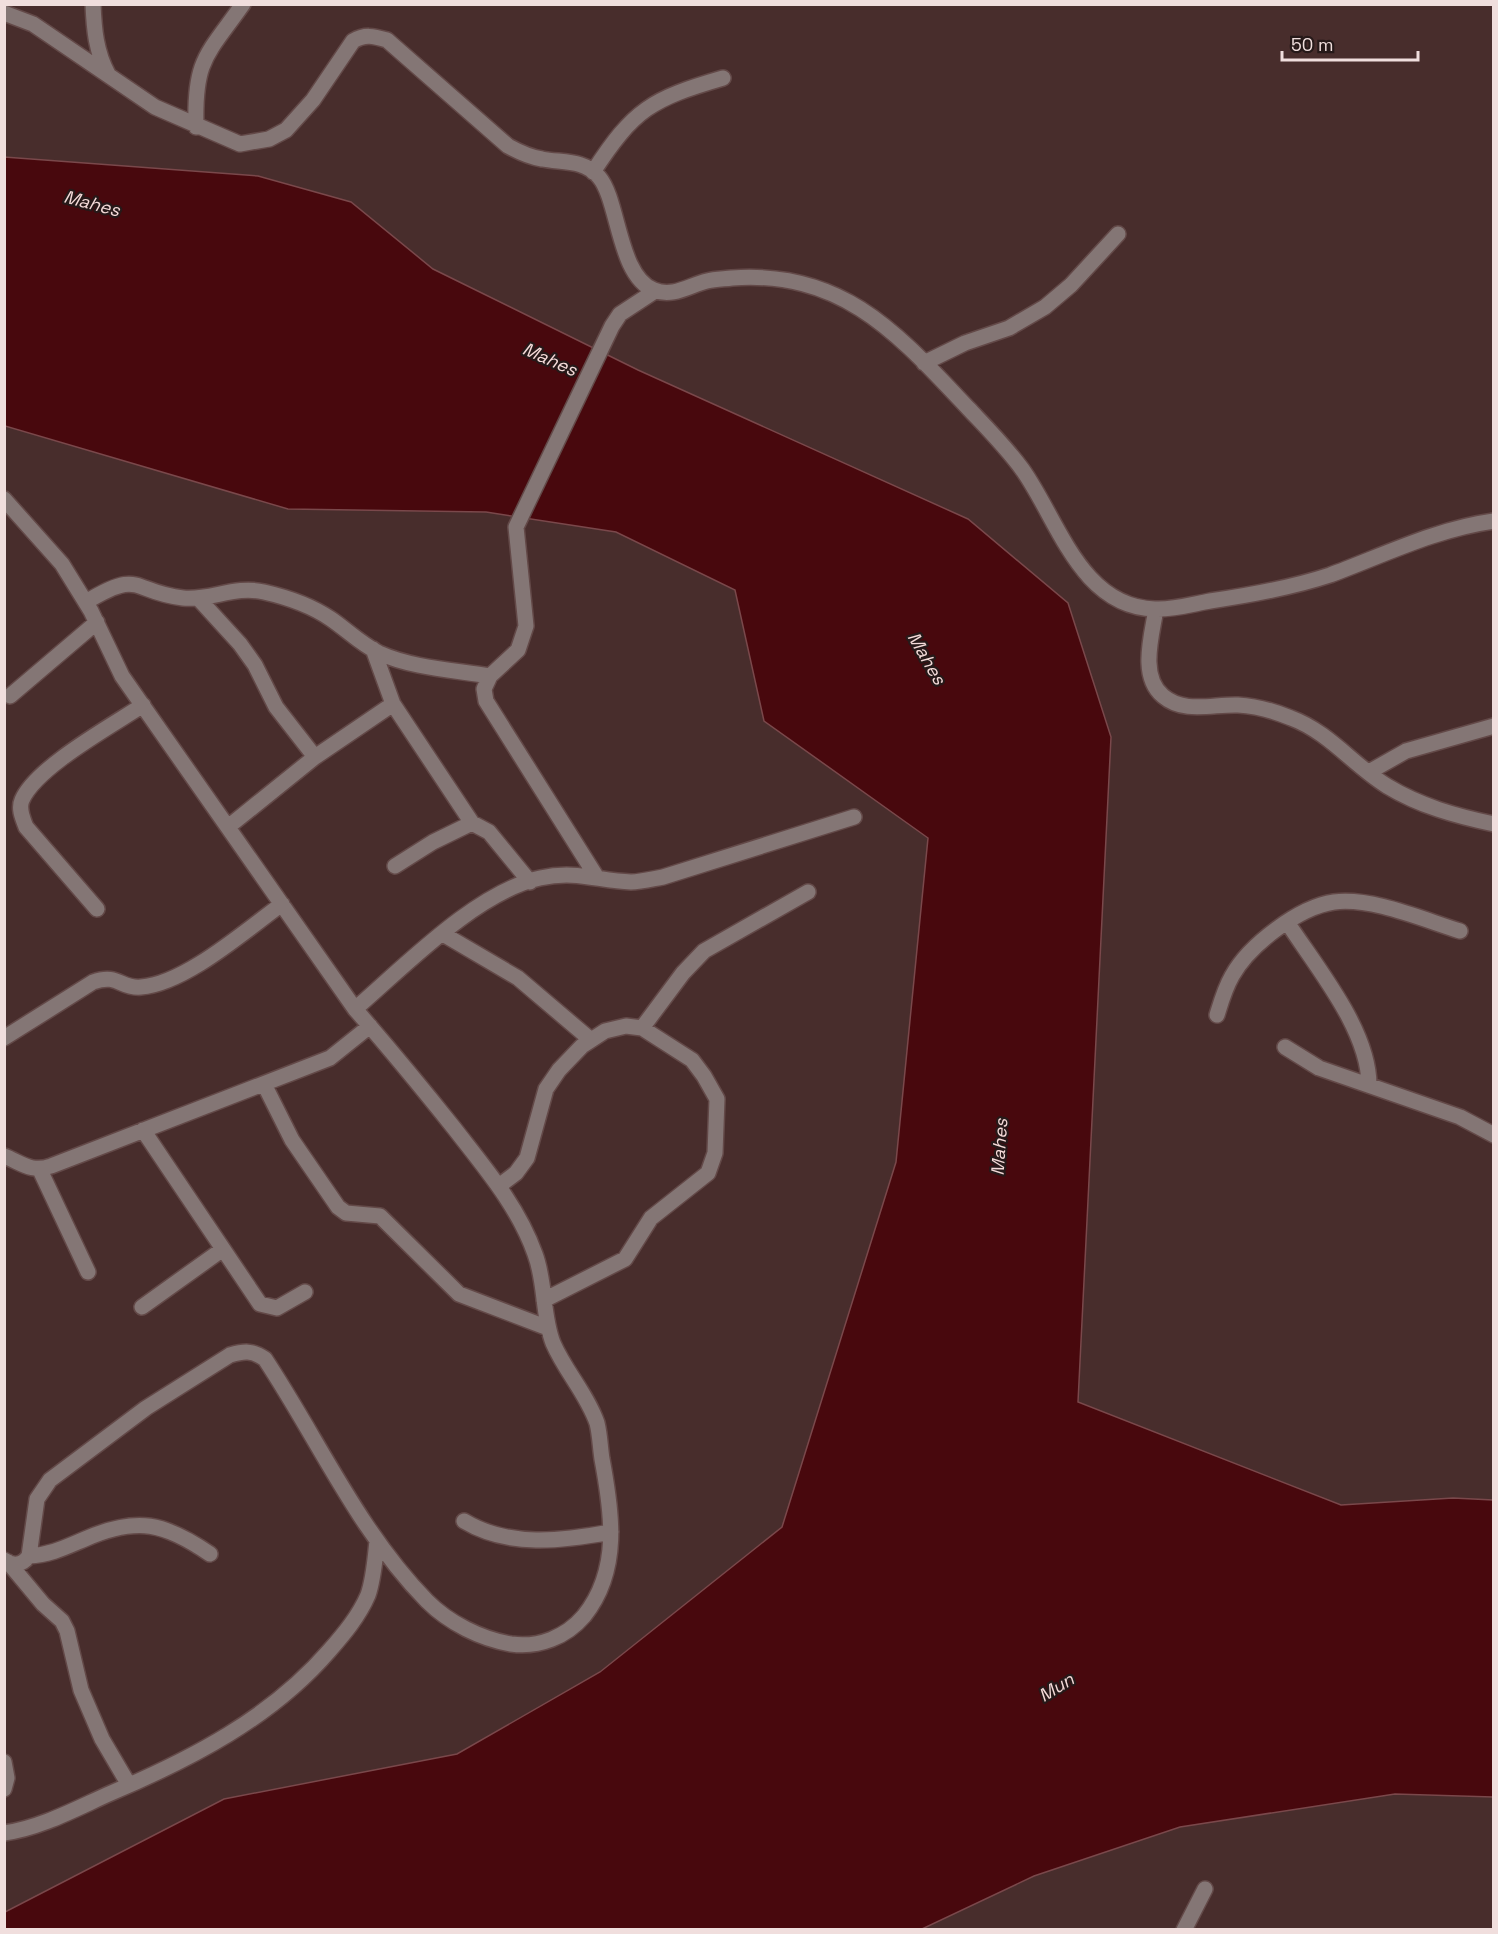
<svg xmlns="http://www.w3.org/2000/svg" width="1498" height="1934" font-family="'Space Grotesk',sans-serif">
  <rect width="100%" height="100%" fill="#482d2c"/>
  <!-- water -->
  <path fill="#48080d" stroke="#7a484b" stroke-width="1.5" d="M 4,157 L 258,176 L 351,202 L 433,269 L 638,370 L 968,519 L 1068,603 L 1111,737 L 1078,1402 L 1341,1505 L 1453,1498 L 1493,1500 L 1493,1797 L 1395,1794 L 1180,1827 L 1034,1876 L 922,1929 L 5,1929 L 5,1912 L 224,1799 L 457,1754 L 600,1672 L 782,1527 L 896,1162 L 928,838 L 764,721 L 735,590 L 616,532 L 486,512 L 288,509 L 5,426 Z"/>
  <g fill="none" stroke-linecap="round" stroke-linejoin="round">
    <!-- minor casing -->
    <g stroke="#634948" stroke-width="18">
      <path id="minor" d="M 93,4 C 94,29 96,52 108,74
        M 4,13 L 33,24 L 155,107 L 240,144 L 269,139 L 286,130 L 313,100 L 353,41 C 365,34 373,36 387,40 L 508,146 C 519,152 529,157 542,159 C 562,163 584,159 599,177 C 619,200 618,276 654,290 C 673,298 690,285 707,281 C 715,279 724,279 732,278 C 844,270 898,334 969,409 C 987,428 1006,447 1022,469 C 1058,519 1080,607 1155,609 C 1173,610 1193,604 1210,601 C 1251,595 1291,588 1330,575 C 1384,555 1436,529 1494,521
        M 196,127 C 194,59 207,55 243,4
        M 593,172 C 634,109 651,99 723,78
        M 924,363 L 965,343 L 1009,328 L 1045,307 L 1071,285 L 1118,234
        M 4,499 L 62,564 L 91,611 L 122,676 L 355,1009 C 389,1048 422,1088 454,1128 C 485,1168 518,1206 535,1254 C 546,1283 542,1315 553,1343 C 565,1371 587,1394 597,1423 C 600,1435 600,1446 602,1459 C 612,1512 621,1570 584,1616 C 566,1637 539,1648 511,1644 C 481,1639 449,1623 427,1601 C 359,1532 318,1439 265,1359 C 252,1350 244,1351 230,1355 L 146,1408 L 50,1480 L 37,1499 L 29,1556 C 22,1565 14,1567 4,1560
        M 198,598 L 240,644 L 255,665 L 276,707 L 315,757
        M 86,602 C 142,568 131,592 183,598 C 210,601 235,585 264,592 C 286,597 312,606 331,619 C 347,630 361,644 379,653 C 412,668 454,670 490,676
        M 1156,609 C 1152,635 1139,676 1163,696 C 1184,714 1213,704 1238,705 C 1256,706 1274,711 1291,718 C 1329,732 1353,765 1387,786 C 1420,806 1456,816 1494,824
        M 373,649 L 393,704 L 472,823
        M 10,696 L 97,622
        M 1369,772 L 1406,751 L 1494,726
        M 228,827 L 315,757 L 393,704
        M 395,866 L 433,842 L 472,823 L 489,832 L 530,882
        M 596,876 L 486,701 L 484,689 L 490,676 L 518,650 L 526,626 L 516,527 L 612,326 L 620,314 L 655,291
        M 97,909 L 26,827 C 23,819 18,809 22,800 C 36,767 113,725 143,705
        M 1287,922 C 1317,968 1369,1030 1369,1085
        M 443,934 L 518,978 L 591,1040
        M 355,1009 C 404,967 476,892 540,878 C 577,870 598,881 631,882 C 641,882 652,879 663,877 L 854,817
        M 1217,1015 C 1221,1002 1225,988 1232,976 C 1249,945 1299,907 1334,902 C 1372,897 1424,920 1460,931
        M 642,1028 L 683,973 L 704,951 L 808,892
        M 4,1038 L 93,982 C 119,973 120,989 141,987 C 185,984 246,930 282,904
        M 1285,1047 L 1319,1068 L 1460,1117 L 1494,1135
        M 264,1084 L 292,1140 L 338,1207 L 346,1213 L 380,1216 L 459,1294 L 548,1328
        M 143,1130 L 260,1304 L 277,1308 L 305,1292
        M 4,1156 C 22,1163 31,1173 51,1166 L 330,1058 L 370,1026
        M 40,1170 L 88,1272
        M 499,1186 L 516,1173 L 527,1158 L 546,1089 L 559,1070 L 582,1046 L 605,1031 L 626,1026 L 642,1028 L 692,1060 L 704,1076 L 717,1099 L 715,1153 L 708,1173 L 651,1218 L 625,1259 L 544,1300
        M 142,1307 L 223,1249
        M 464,1521 C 509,1548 562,1541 611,1532
        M 29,1556 C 50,1555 66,1547 85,1539 C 137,1516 165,1523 210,1554
        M 8,1562 L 43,1604 L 62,1621 L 67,1631 L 81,1690 L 102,1739 L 129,1785
        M 4,1762 L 7,1778 L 4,1789
        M 4,1833 C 41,1828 77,1808 111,1793 C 191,1759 271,1718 329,1651 C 344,1634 359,1616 368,1595 C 374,1578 375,1558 377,1541
        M 1184,1930 L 1205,1889"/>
    </g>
    <!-- minor -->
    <use href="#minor" stroke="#847675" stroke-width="15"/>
  </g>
  <g text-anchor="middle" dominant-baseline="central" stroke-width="4.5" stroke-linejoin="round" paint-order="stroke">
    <!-- water labels -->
    <g font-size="18" font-style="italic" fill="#f5dbd9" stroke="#261919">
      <text transform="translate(92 203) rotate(15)">Mahes</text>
      <text transform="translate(550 359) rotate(24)">Mahes</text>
      <text transform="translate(927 658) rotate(60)">Mahes</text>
      <text transform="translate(999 1147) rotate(-86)">Mahes</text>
      <text transform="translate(1056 1687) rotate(-32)">Mun</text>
    </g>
  </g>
  <!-- border -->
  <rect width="1498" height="1934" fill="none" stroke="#f0dedd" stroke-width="12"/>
  <!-- scale -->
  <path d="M1282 51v9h136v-9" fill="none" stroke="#f0dedd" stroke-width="3"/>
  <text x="1291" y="51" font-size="18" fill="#f0dedd" stroke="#261919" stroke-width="4.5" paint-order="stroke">50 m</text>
</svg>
